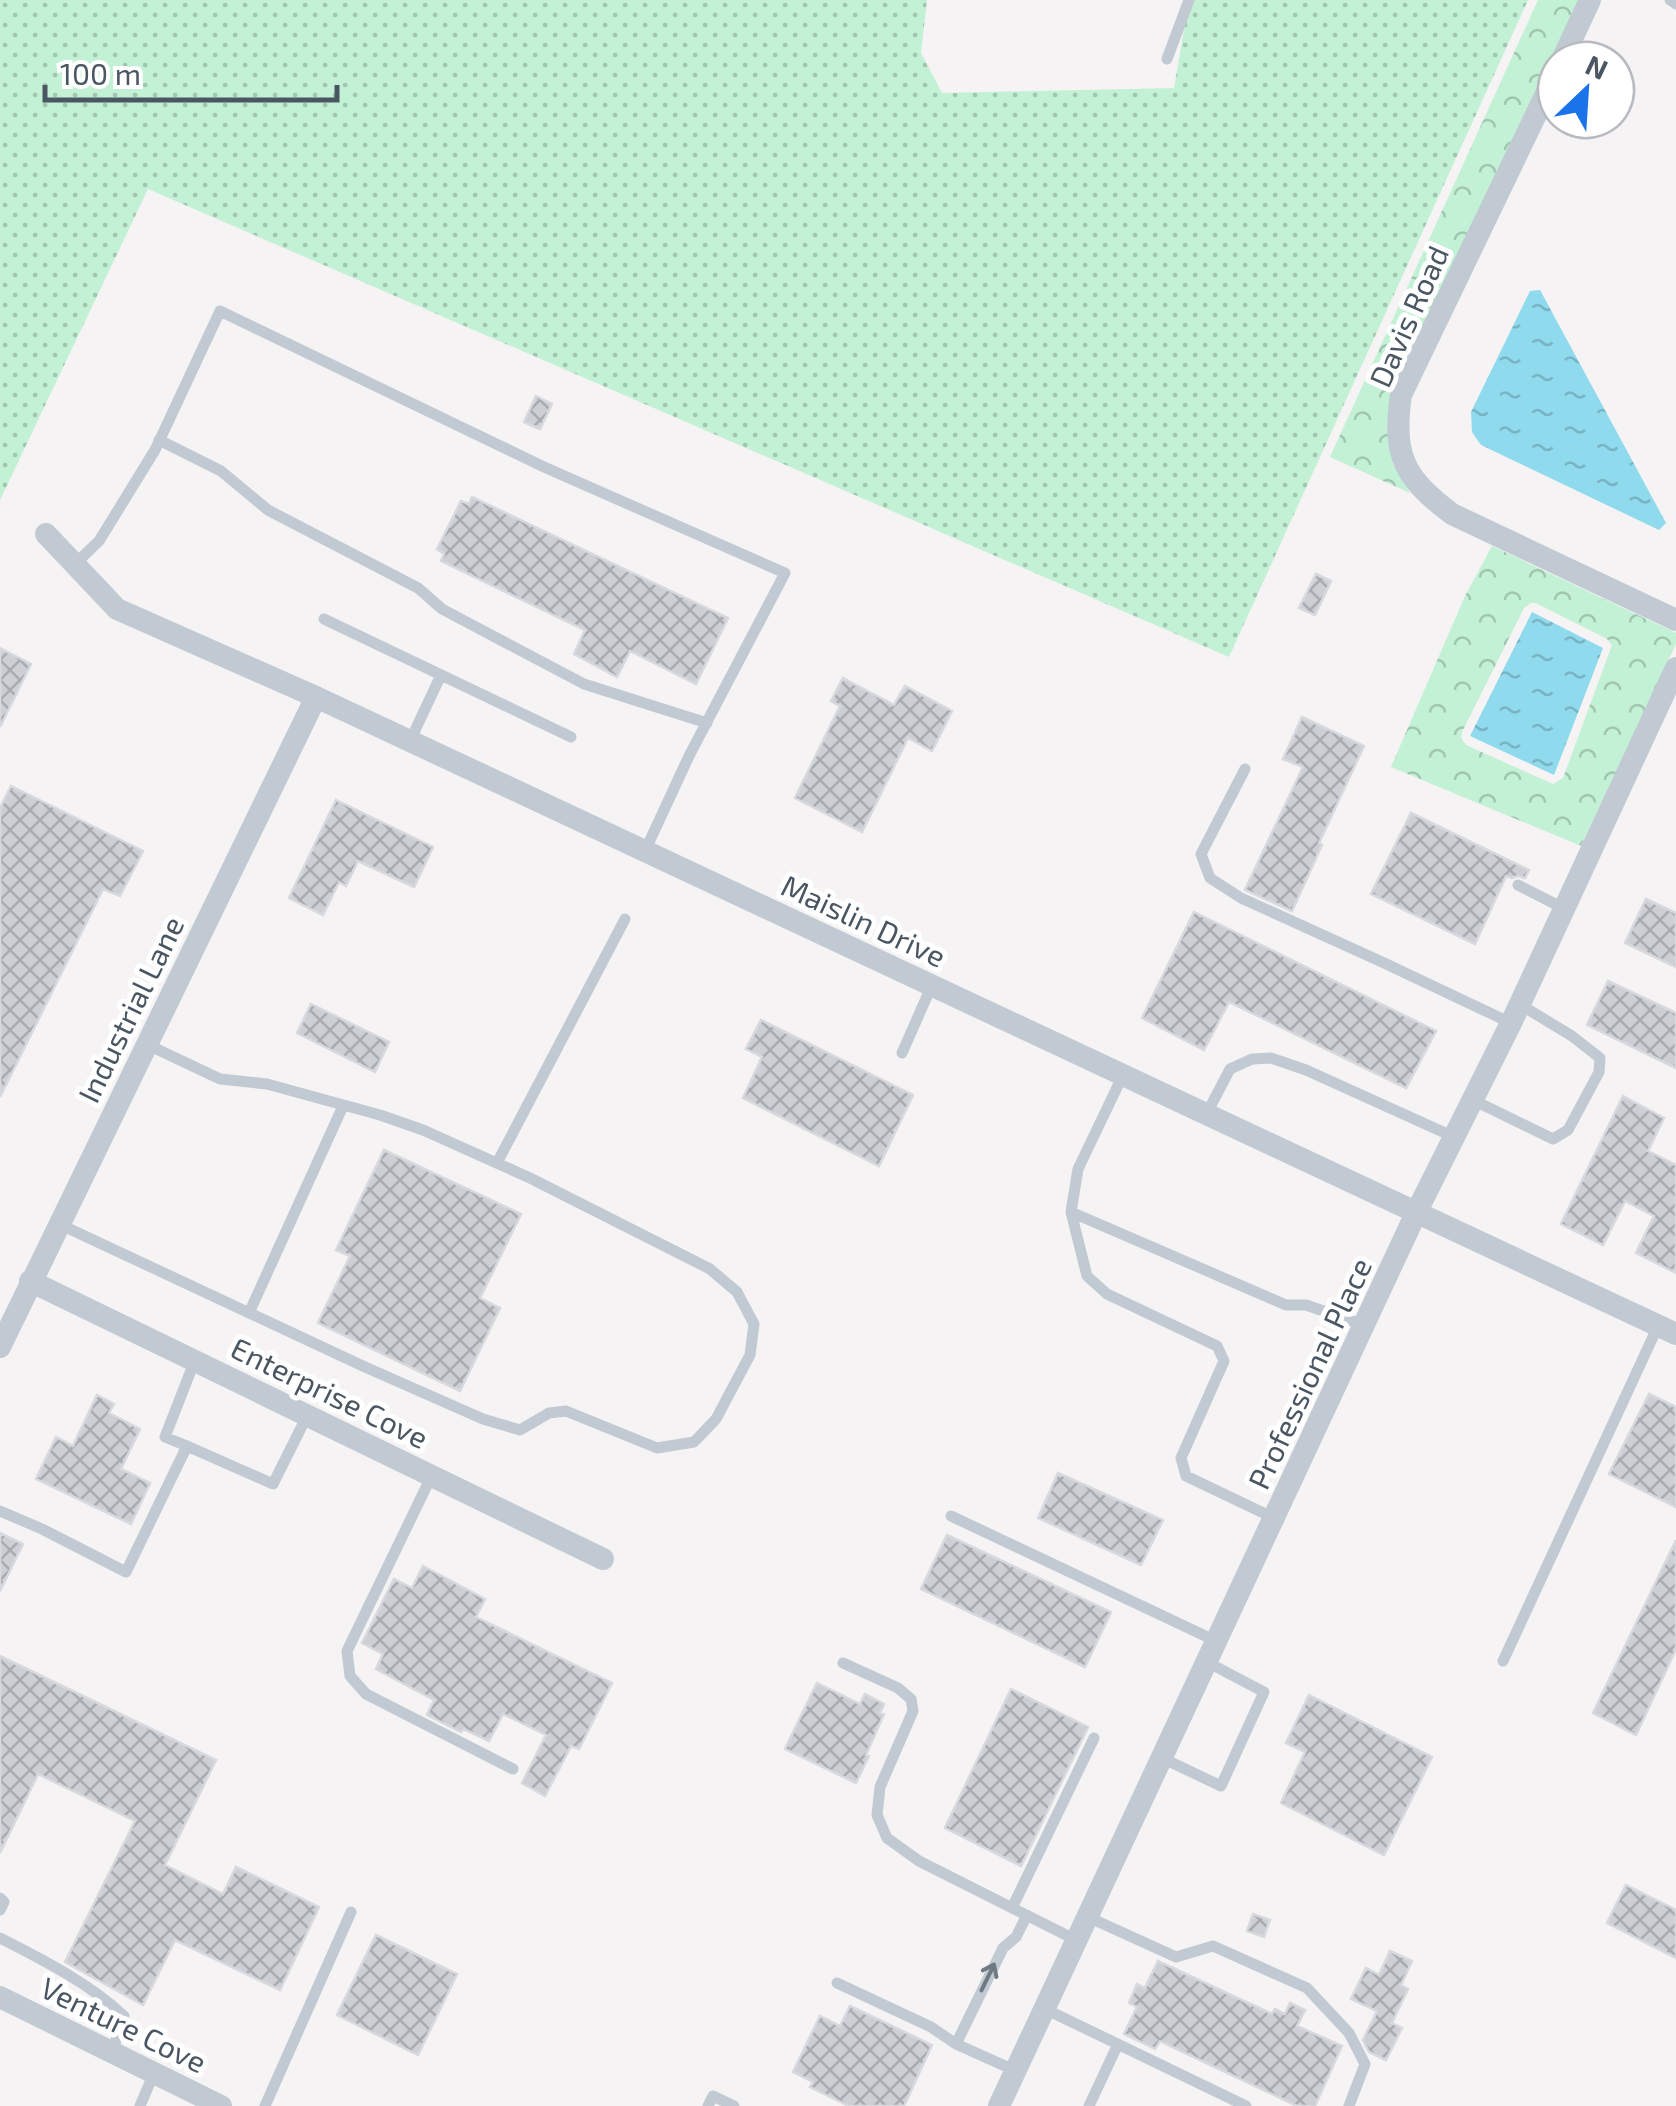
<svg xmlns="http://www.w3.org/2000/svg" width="1676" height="2106" font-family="'Exo 2',sans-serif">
  <defs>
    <pattern id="grass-dots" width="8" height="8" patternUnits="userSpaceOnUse" patternTransform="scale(2.5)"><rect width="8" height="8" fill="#c3f1d5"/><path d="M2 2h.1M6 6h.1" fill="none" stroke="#a0c6b0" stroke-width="1.8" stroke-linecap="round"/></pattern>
    <pattern id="forest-crowns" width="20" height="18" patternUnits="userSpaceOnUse" patternTransform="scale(2.5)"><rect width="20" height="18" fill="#c3f1d5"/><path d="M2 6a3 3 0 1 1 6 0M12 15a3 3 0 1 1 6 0" fill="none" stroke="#a0c6b0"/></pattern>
    <pattern id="water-ripples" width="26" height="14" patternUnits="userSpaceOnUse" patternTransform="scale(2.5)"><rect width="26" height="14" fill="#90daee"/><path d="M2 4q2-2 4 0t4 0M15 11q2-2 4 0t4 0" fill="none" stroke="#78b4c4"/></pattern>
    <pattern id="building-cross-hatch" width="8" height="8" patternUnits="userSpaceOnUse" patternTransform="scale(2.5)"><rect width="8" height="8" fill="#cdcfd5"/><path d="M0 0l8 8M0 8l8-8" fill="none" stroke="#a8abb0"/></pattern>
  </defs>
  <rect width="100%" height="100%" fill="#f5f3f3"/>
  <!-- grass -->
  <path fill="url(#grass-dots)" d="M 0,0 L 927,0 L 921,53 L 942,93 L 1174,88 L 1189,0 L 1528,0 L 1229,657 L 148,189 L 0,500 Z"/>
  <!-- forest -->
  <path fill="url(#forest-crowns)" fill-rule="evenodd" d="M 1538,0 L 1579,0 L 1392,391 L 1387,427 L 1393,464 L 1410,493 L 1330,457 Z
    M 1492,546 L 1676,633 L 1676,644 L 1581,846 L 1391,767 L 1465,596 ZM 1531,603 L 1536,603 L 1607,639 L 1612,645 L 1563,778 L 1553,784 L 1466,745 L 1461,738 L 1462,732 L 1524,608 Z"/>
  <!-- water -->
  <path fill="url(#water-ripples)" d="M 1540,290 L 1666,523 L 1659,530 L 1481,445 L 1472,432 L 1471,412 L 1530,291 Z
    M 1532,612 L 1603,648 L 1554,775 L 1470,736 Z"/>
  <!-- building -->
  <path fill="url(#building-cross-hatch)" stroke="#d7d9de" stroke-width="2.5" d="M 536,396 L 552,404 L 540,429 L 524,422 Z
    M 472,497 L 728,618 L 696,684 L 630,651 L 617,677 L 574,654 L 585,630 L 441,561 L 444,554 L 437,549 L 461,501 L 469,504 Z
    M 1316,574 L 1331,581 L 1315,615 L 1299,608 Z
    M 0,648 L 31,664 L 0,727 Z
    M 843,678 L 894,705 L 905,686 L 952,711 L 932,751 L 908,738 L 862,832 L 795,798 L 840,706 L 831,701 Z
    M 1302,717 L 1364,746 L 1319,843 L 1322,845 L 1292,911 L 1245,890 L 1303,767 L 1283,759 Z
    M 11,786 L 143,851 L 120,896 L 103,889 L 0,1097 L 0,808 Z
    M 336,800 L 433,847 L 414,887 L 358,861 L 346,886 L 339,882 L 323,915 L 289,898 Z
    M 1411,813 L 1529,870 L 1525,878 L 1518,876 L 1512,878 L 1506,876 L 1475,944 L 1371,894 Z
    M 1646,899 L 1676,913 L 1676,967 L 1625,943 Z
    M 1194,912 L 1436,1031 L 1406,1088 L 1229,1002 L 1204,1050 L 1142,1018 Z
    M 1608,981 L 1676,1013 L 1676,1068 L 1587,1025 Z
    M 311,1004 L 389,1042 L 375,1072 L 297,1033 Z
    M 761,1020 L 913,1095 L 879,1166 L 743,1098 L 762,1057 L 746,1049 Z
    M 1623,1096 L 1664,1118 L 1648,1151 L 1676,1165 L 1676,1273 L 1636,1253 L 1654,1216 L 1625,1201 L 1603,1245 L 1561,1224 Z
    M 384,1150 L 521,1214 L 480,1298 L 500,1308 L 460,1391 L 318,1323 L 350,1256 L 336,1250 Z
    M 1649,1394 L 1676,1407 L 1676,1507 L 1609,1474 Z
    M 97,1395 L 114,1404 L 109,1413 L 140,1429 L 121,1469 L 150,1483 L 131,1524 L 36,1479 L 56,1437 L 73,1446 Z
    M 1058,1473 L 1163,1520 L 1141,1565 L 1038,1518 Z
    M 0,1533 L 23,1544 L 0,1591 Z
    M 947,1535 L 1111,1612 L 1085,1667 L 921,1589 Z
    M 1676,1540 L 1676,1649 L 1636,1735 L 1593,1713 Z
    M 423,1566 L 485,1599 L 476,1617 L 612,1683 L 579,1749 L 571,1746 L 545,1796 L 522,1783 L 546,1735 L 503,1714 L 489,1741 L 464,1729 L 461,1732 L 427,1715 L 434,1700 L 376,1669 L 383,1654 L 362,1643 L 394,1579 L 412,1588 Z
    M 0,1656 L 216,1760 L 165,1865 L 223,1894 L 236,1867 L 319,1907 L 280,1990 L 175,1940 L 143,2005 L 65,1962 L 135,1821 L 38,1774 L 0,1853 Z
    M 817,1683 L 860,1704 L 865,1694 L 884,1704 L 880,1713 L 884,1714 L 866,1755 L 869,1756 L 856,1783 L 785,1749 Z
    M 1011,1689 L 1088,1727 L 1021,1866 L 945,1828 Z
    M 1309,1695 L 1432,1757 L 1384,1855 L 1281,1803 L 1305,1752 L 1286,1743 Z
    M 1626,1885 L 1676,1910 L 1676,1958 L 1607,1923 Z
    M 1253,1914 L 1270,1920 L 1264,1937 L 1247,1931 Z
    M 376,1935 L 457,1974 L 418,2055 L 337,2015 Z
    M 1390,1951 L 1412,1961 L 1401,1985 L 1408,1989 L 1392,2023 L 1402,2028 L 1386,2060 L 1369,2052 L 1363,2040 L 1377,2011 L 1351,1999 L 1366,1968 L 1379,1975 Z
    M 1158,1961 L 1272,2014 L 1275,2009 L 1285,2014 L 1290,2003 L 1305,2010 L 1297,2026 L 1342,2046 L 1315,2106 L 1297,2106 L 1160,2041 L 1155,2049 L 1124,2034 L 1137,2007 L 1129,2003 L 1137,1984 L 1145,1988 Z
    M 850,2006 L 932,2045 L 904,2106 L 849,2106 L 810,2087 L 813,2082 L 793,2072 L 820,2016 L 840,2026 Z"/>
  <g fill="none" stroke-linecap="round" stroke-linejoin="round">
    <!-- lane -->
    <path stroke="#c1cad2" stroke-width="11" d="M 1670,0 L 1676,4
      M 1167,59 L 1189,0
      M 159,440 L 221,471 L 268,510 L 418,588 L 442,609 L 584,684 L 707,723
      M 75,564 L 99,541 L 155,450 L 220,311 L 544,467 L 785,573 L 689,756 L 645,851
      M 324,619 L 571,737
      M 410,741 L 441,675
      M 1245,769 L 1201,854 L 1210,878 L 1241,898 L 1382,962 L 1511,1023
      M 1518,885 L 1563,908
      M 902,1053 L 932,985
      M 1123,1075 L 1078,1169 L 1071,1212 L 1087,1276 L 1107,1294 L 1217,1346 L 1224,1361 L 1181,1458 L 1186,1476 L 1274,1518
      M 1473,1100 L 1553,1139 L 1568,1130 L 1599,1072 L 1600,1058 L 1572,1036 L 1519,1004
      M 1207,1113 L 1230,1069 L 1252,1059 L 1271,1058 L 1306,1070 L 1454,1137
      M 497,1163 L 625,919
      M 1071,1212 L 1286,1305 L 1306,1305 L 1364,1325
      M 59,1224 L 365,1367 L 483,1419 L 520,1430 L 549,1413 L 566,1411 L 657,1448 L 694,1442 L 716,1419 L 750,1355 L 754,1324 L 737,1292 L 710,1269 L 530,1178 L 423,1130 L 380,1115 L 267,1084 L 220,1079 L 146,1044
      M 249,1313 L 343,1106
      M 187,1446 L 165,1437 L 195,1360
      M 432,1475 L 347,1651 L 350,1676 L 366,1694 L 513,1769
      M 0,1511 L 42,1529 L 126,1572 L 187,1446 L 273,1484 L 307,1416
      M 951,1516 L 1216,1641
      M 1503,1661 L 1658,1326
      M 843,1663 L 898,1688 L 911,1699 L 913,1711 L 880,1787 L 877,1815 L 887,1838 L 919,1861 L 1076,1940
      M 1162,1758 L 1221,1786 L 1264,1692 L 1207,1662
      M 0,1898 L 4,1902 L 0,1910
      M 1012,1908 L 1094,1738
      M 1088,1917 L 1176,1957 L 1213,1946 L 1307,1988 L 1349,2033 L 1365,2064 L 1349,2106
      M 0,1938 C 43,1960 89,1983 124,2016 L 112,2052
      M 837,1983 L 931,2027 L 956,2044 L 1016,2071
      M 1045,2009 L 1246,2106
      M 956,2044 L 1003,1948 L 1016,1937 L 1027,1915
      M 140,2106 L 154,2073
      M 265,2106 L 351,1912
      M 708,2106 L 713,2096 L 734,2106
      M 1089,2106 L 1118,2044"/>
    <!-- street -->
    <path stroke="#c1cad2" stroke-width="22" d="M 1562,60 L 1590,0
      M 1556,73 L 1401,395 C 1392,455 1404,478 1452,514 L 1676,620
      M 46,534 L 117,609 L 316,697 L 1676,1334
      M 30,1281 L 603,1559
      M 0,1347 L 316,697
      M 0,1997 L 221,2106
      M 999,2106 L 1417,1211 L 1511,1023 L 1676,668"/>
  </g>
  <!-- one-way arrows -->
  <defs><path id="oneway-shaft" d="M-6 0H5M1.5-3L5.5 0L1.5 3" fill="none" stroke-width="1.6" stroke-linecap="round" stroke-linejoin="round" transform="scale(2.5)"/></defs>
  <use stroke="#6e7983" href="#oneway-shaft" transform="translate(988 1977) rotate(-64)"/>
  <g text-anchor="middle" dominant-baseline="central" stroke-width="10" stroke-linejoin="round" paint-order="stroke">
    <!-- street labels -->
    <g font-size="30" fill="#4a5661" stroke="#fff">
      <text transform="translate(1408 316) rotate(-66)">Davis Road</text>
      <text transform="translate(864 920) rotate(25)">Maislin Drive</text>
      <text transform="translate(130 1009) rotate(-64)">Industrial Lane</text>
      <text transform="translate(1309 1373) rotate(-65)">Professional Place</text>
      <text transform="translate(330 1392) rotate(26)">Enterprise Cove</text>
      <text transform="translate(124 2024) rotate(26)">Venture Cove</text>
    </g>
  </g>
  <!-- north arrow -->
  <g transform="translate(1586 90) rotate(25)"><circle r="48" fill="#ffffff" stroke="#b7bbc0" stroke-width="2.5"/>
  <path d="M0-8L18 38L0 25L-18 38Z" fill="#1a73e8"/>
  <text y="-15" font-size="28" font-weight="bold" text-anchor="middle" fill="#4a5661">N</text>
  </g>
  <!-- scale -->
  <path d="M45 85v15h292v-15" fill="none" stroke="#4a5661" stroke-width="5"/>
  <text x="60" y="85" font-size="30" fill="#4a5661" stroke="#ffffff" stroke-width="8" paint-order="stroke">100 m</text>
</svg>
